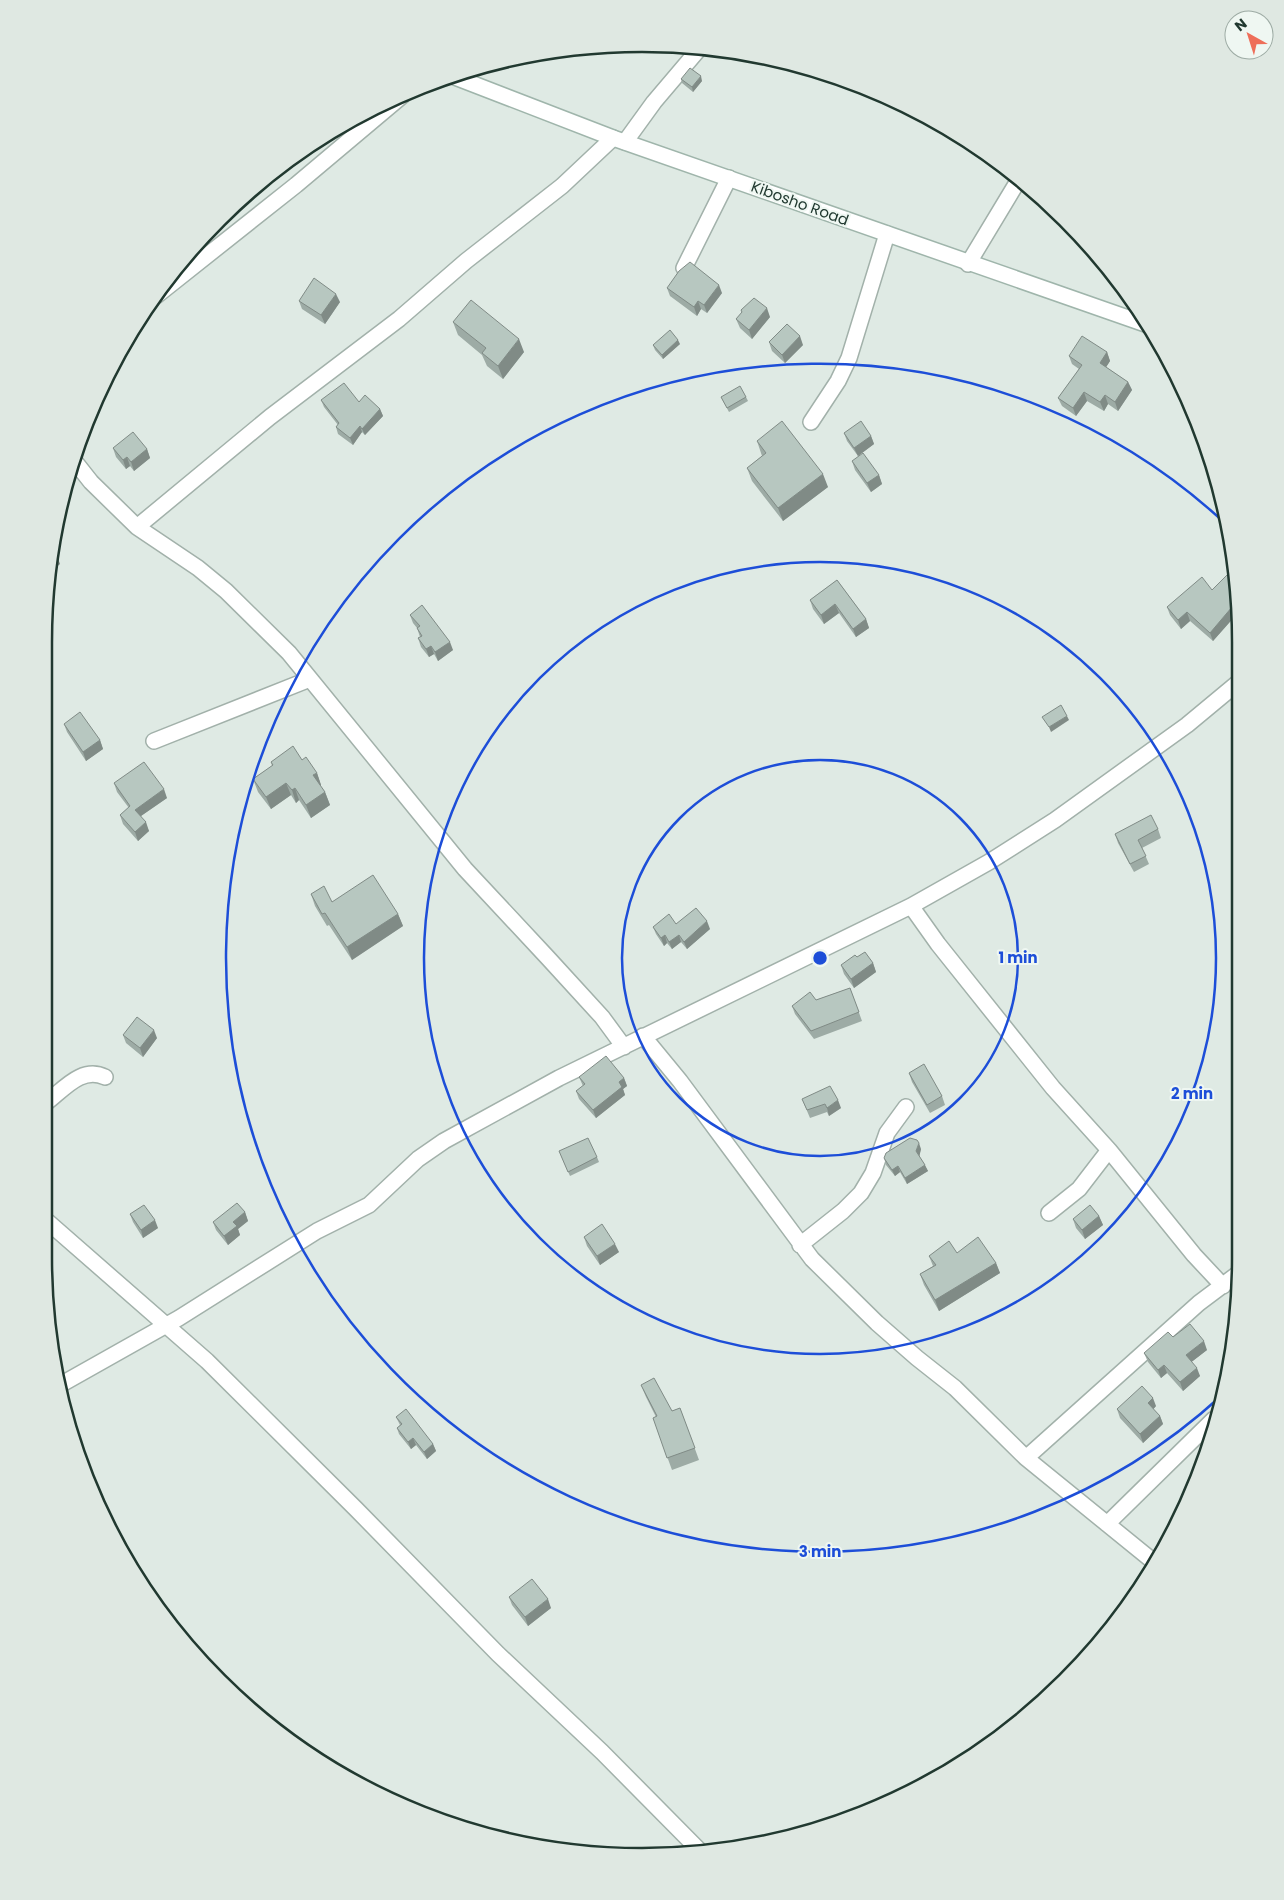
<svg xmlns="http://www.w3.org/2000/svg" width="1284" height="1900" font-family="Poppins,sans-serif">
  <rect width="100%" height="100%" fill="#dfeae4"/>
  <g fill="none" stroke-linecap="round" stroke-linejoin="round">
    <!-- street casing -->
    <g stroke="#a2b1aa" stroke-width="18">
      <path id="street" d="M 625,142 L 654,102 L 699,49
        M 968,264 L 1018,181
        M 684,268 L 729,178
        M 156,296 L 296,185 L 403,95
        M 811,422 L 838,381 L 849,358 L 887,234
        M 76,463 L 91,482 L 137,527 L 198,568 L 226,591 L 289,653 L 465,869 L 548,958 L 602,1017 L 624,1047
        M 137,527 L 270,417 L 399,319 L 466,261 L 562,186 L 613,138
        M 154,741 L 310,679
        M 911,906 L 938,944 L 1053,1088 L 1109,1150 L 1194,1255 L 1223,1286
        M 643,1036 L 680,1081 L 812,1259 L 877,1323 L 917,1358 L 955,1388 L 1026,1458 L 1154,1562
        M 47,1102 C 64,1089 82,1066 105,1077
        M 1049,1213 L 1079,1189 L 1109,1150
        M 48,1222 L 207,1361 L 356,1509 L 498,1654 L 602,1752 L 698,1849
        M 800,1245 L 843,1211 L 861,1193 L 873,1173 L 887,1133 L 906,1107
        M 60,1385 L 179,1318 L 317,1231 L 369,1205 L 418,1159 L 444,1141 L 559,1078 L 911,906 L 989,862 L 1055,820 L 1187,725 L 1240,681
        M 1026,1458 L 1199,1303 L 1239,1273
        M 1107,1524 L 1214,1419"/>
    </g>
    <!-- secondary casing -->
    <g stroke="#9fb5ab" stroke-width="18">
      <path id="secondary" d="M 455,77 L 613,138 L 1148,325"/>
    </g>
    <!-- street -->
    <use href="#street" stroke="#fff" stroke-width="15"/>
    <!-- secondary -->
    <use href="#secondary" stroke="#fff" stroke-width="15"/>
  </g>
  <!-- wall -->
  <path fill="#9daba5" d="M 681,79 L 702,81 L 693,92 L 682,83 Z
    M 667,288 L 722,293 L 707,313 L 701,309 L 697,316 L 670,296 Z
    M 299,301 L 340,302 L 325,324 L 302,309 Z
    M 741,310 L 770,317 L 752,339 L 740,328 L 736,319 L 742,313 Z
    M 453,322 L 524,352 L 503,379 L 487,366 L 482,355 L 458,335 Z
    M 769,342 L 803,345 L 785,363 L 772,351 Z
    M 680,344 L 663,359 L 655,350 L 653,345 Z
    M 1107,352 L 1110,361 L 1106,367 L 1128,382 L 1132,390 L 1118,411 L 1108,404 L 1104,411 L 1087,401 L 1076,416 L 1062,406 L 1058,398 L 1079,369 L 1072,364 L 1069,356 Z
    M 721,397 L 746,397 L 748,401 L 729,412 Z
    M 321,400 L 359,402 L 380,409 L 383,416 L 365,435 L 362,432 L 353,445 L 338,434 L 336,427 L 338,425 L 324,407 Z
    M 844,433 L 871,436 L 874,444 L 858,456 L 847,441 Z
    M 757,441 L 828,487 L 783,521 L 752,481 L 747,468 L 762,456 Z
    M 113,448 L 147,449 L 150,458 L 134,471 L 130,466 L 126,469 L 116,457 Z
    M 852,461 L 879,475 L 882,484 L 871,492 L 855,470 Z
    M 1233,569 L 1238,618 L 1236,615 L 1213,641 L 1190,621 L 1181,629 L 1170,615 L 1167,607 L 1212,590 Z
    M 837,580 L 866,619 L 869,628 L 856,637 L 839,613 L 824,624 L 813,609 L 810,600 Z
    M 410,615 L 453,650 L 438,661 L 434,654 L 429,657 L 421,647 L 418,638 L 420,637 L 417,628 L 413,623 Z
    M 64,724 L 100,740 L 103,749 L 86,761 L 67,732 Z
    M 302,760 L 317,773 L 321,785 L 320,786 L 325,792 L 330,805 L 311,818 L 299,800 L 296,803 L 291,795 L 271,809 L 258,792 L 253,779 L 272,766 L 271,762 Z
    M 114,783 L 167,798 L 141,816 L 149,831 L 138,841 L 123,824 L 120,815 L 129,808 L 117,792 Z
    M 1158,829 L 1161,838 L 1142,848 L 1149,864 L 1134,872 L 1118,843 L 1115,834 Z
    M 311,894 L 332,902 L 398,914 L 403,926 L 352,960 L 329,925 L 327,926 L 315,906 Z
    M 676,924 L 710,929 L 687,949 L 681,942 L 672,949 L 667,943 L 664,946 L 656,934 L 653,927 Z
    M 857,957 L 873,963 L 876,972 L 854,988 L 844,974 L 841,965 Z
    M 850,988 L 862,1021 L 814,1039 L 795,1014 L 792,1006 L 816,1000 Z
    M 123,1035 L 157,1038 L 143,1057 L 126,1043 Z
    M 909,1073 L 942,1096 L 945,1105 L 930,1113 L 912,1082 Z
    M 579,1077 L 624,1078 L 627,1086 L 623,1089 L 625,1095 L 596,1118 L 579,1099 L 576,1091 L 583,1086 Z
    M 802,1099 L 841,1108 L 829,1116 L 827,1112 L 810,1118 Z
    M 921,1149 L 919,1156 L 928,1171 L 907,1184 L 900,1172 L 895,1176 L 886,1165 L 884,1158 Z
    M 559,1151 L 597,1157 L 599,1162 L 570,1176 Z
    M 245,1212 L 248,1221 L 238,1229 L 240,1235 L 228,1245 L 216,1230 L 213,1222 Z
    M 130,1214 L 158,1228 L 143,1238 L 133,1222 Z
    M 1099,1216 L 1103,1225 L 1085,1239 L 1076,1228 L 1073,1219 Z
    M 584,1237 L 619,1252 L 600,1265 L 587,1246 Z
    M 957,1253 L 996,1263 L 1000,1273 L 939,1311 L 924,1285 L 920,1274 L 933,1266 L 929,1256 Z
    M 1173,1337 L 1207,1350 L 1191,1362 L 1200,1376 L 1183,1391 L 1167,1373 L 1161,1378 L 1148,1362 L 1144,1353 Z
    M 641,1385 L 672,1411 L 680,1408 L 699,1460 L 672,1470 L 653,1418 L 656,1417 L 646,1397 Z
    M 1156,1406 L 1153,1409 L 1160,1416 L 1163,1424 L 1143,1443 L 1120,1418 L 1117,1409 Z
    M 396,1417 L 433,1444 L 436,1451 L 427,1459 L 416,1445 L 411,1449 L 399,1434 L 397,1428 L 400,1425 Z
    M 509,1597 L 551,1608 L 528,1626 L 512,1605 Z"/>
  <!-- shaded-wall -->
  <path fill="#808b86" d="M 701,76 L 702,81 L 693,92 L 692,87 Z
    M 719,285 L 722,293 L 707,313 L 704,305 Z
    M 336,294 L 340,302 L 325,324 L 321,315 Z
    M 698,301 L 701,309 L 697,316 L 694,307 Z
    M 767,308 L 770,317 L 752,339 L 749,330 Z
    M 800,336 L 803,345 L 785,363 L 782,355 Z
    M 519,339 L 524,352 L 503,379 L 498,366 Z
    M 678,340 L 680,344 L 663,359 L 662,355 Z
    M 1107,352 L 1110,361 L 1103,372 L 1100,363 Z
    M 1128,382 L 1132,390 L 1118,411 L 1115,402 Z
    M 1084,392 L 1087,401 L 1076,416 L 1073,408 Z
    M 1105,395 L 1108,404 L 1104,411 L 1100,402 Z
    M 380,409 L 383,416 L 365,435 L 362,429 Z
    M 360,426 L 362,432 L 353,445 L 350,438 Z
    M 871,436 L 874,444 L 858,456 L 854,448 Z
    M 147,449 L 150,458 L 134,471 L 131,462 Z
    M 127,457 L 130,466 L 126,469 L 123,460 Z
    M 823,474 L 828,487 L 783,521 L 778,508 Z
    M 879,475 L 882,484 L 871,492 L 867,483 Z
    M 56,553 L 60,564 L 51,572 L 52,556 Z
    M 835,604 L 839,613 L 824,624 L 821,615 Z
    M 1232,607 L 1236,615 L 1213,641 L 1210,633 Z
    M 1187,612 L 1190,621 L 1181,629 L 1178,620 Z
    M 866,619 L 869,628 L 856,637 L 853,629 Z
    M 450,642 L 453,650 L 438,661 L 435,652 Z
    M 431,646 L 434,654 L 429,657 L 426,649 Z
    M 1067,716 L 1069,720 L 1051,732 L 1049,727 Z
    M 100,740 L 103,749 L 86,761 L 83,752 Z
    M 317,773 L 321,785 L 318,787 L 313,775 Z
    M 286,783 L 291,795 L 271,809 L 266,797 Z
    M 295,788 L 299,800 L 296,803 L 292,790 Z
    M 164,789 L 167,798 L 138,818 L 135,810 Z
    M 325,792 L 330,805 L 311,818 L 306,805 Z
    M 146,822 L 149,831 L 138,841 L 135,832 Z
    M 398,914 L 403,926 L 352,960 L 347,947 Z
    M 707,921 L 710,929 L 687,949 L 684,942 Z
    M 665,935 L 667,943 L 664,946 L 661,938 Z
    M 679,935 L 681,942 L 672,949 L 669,942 Z
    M 873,963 L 876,972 L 854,988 L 851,979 Z
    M 154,1030 L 157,1038 L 143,1057 L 140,1048 Z
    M 624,1078 L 627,1086 L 623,1089 L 625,1095 L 596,1118 L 593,1110 L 619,1082 Z
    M 838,1100 L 841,1108 L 829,1116 L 827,1108 Z
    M 919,1143 L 921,1149 L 919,1158 L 916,1151 Z
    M 925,1165 L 928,1171 L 907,1184 L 905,1178 Z
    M 898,1166 L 900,1172 L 895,1176 L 892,1170 Z
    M 245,1212 L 248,1221 L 238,1229 L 240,1235 L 228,1245 L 224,1236 L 233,1222 Z
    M 1099,1216 L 1103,1225 L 1085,1239 L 1082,1230 Z
    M 155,1220 L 158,1228 L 143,1238 L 141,1230 Z
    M 615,1244 L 619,1252 L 600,1265 L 597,1256 Z
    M 996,1263 L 1000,1273 L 939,1311 L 935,1300 Z
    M 1204,1341 L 1207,1350 L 1189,1364 L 1186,1355 Z
    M 1164,1365 L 1167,1373 L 1161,1378 L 1158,1370 Z
    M 1197,1368 L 1200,1376 L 1183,1391 L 1180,1382 Z
    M 1153,1398 L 1156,1406 L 1151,1412 L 1148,1403 Z
    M 1160,1416 L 1163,1424 L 1143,1443 L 1140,1434 Z
    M 413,1438 L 416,1445 L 411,1449 L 408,1442 Z
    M 433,1444 L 436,1451 L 427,1459 L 424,1452 Z
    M 548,1599 L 551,1608 L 528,1626 L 525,1617 Z"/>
  <!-- building -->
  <path fill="#b7c7c0" stroke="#808b86" d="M 690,68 L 701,76 L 692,87 L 681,79 Z
    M 690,262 L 719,285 L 704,305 L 698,301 L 694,307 L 667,288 L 679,271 Z
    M 314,278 L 336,294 L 321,315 L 299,301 Z
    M 754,298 L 767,308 L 749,330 L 736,319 L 742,312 L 741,310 Z
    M 471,300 L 519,339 L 498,366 L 482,353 L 486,348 L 453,322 Z
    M 787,324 L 800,336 L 782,355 L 769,342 Z
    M 670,330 L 678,340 L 662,355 L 653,345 Z
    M 1082,336 L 1107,352 L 1100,363 L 1128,382 L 1115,402 L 1105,395 L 1100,402 L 1084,392 L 1073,408 L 1058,398 L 1082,365 L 1069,356 Z
    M 344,383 L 359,402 L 365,395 L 380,409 L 362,429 L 360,426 L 350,438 L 336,427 L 339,423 L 321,400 Z
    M 740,386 L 746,397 L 727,408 L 721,397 Z
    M 782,421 L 823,474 L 778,508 L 747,468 L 766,453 L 757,441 Z
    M 861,421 L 871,436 L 854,448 L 844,433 Z
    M 133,432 L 147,449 L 131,462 L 127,457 L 123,460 L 113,448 Z
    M 863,453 L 879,475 L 867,483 L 852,461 Z
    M 53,549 L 56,553 L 52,556 Z
    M 1233,569 L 1237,612 L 1232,607 L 1210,633 L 1187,612 L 1178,620 L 1167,607 L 1202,577 L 1212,590 Z
    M 837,580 L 866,619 L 853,629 L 835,604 L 821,615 L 810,600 Z
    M 422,605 L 450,642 L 435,652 L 431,646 L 426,649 L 418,638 L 422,636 L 417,628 L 420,626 L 410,615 Z
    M 1061,705 L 1067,716 L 1049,727 L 1042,717 Z
    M 80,712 L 100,740 L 83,752 L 64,724 Z
    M 293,746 L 302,760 L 306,757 L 317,773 L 313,775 L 325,792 L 306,805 L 295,788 L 292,790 L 286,783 L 266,797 L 253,779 L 273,765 L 271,762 Z
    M 144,762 L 164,789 L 135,810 L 146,822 L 135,832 L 120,815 L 130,806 L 114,783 Z
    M 1151,815 L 1158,829 L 1138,840 L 1146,856 L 1130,864 L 1115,834 Z
    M 373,875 L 398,914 L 347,947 L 325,913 L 322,914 L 311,894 L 324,886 L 332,902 Z
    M 696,908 L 707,921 L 684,942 L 679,935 L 669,942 L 665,935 L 661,938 L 653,927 L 669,914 L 676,924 Z
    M 865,952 L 873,963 L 851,979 L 841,965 L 855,955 L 857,957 Z
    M 850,988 L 859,1012 L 811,1031 L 792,1006 L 810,992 L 816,1000 Z
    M 137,1017 L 154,1030 L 140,1048 L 123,1035 Z
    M 606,1056 L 624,1078 L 619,1082 L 622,1087 L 593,1110 L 576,1091 L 585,1084 L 579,1077 Z
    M 924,1064 L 942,1096 L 927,1105 L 909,1073 Z
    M 830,1086 L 838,1100 L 827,1108 L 825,1104 L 807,1110 L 802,1099 Z
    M 588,1138 L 597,1157 L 568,1172 L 559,1151 Z
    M 910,1138 L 917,1140 L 919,1143 L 916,1151 L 925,1165 L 905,1178 L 898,1166 L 892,1170 L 884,1158 L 886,1153 Z
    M 237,1203 L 245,1212 L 233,1222 L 237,1226 L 224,1236 L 213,1222 Z
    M 144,1205 L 155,1220 L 141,1230 L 130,1214 Z
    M 1090,1205 L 1099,1216 L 1082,1230 L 1073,1219 Z
    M 602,1224 L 615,1244 L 597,1256 L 584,1237 Z
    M 978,1237 L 996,1263 L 935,1300 L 920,1274 L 936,1265 L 929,1256 L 949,1241 L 957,1253 Z
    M 1190,1324 L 1204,1341 L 1186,1355 L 1197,1368 L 1180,1382 L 1164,1365 L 1158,1370 L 1144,1353 L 1168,1332 L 1173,1337 Z
    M 654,1378 L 672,1411 L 680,1408 L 695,1448 L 667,1458 L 653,1418 L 657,1416 L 641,1385 Z
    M 1142,1386 L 1153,1398 L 1148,1403 L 1160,1416 L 1140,1434 L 1117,1409 Z
    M 406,1409 L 433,1444 L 424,1452 L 413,1438 L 408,1442 L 397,1428 L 402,1424 L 396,1417 Z
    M 532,1579 L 548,1599 L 525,1617 L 509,1597 Z"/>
  <!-- distance rings -->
  <g fill="none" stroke="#1d4ed8" stroke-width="2.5">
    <circle cx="820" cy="958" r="198"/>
    <circle cx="820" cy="958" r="396"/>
    <path d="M1221 1396A594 594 0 1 1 1229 527"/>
  </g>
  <g text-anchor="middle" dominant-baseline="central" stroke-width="4" stroke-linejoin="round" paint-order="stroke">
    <!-- street labels -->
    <g font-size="15" fill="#213930" stroke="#eff7f2">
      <text transform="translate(800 203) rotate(20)">Kibosho Road</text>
    </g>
  </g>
  <!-- crop -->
  <path d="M0 0H1284V1900H0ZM642 52H642A590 590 0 0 1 1232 642V1258A590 590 0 0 1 642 1848H642A590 590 0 0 1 52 1258V642A590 590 0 0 1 642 52Z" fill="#dfe8e2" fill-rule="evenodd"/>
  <path fill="none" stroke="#213930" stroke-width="2.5" d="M642 52H642A590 590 0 0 1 1232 642V1258A590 590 0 0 1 642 1848H642A590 590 0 0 1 52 1258V642A590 590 0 0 1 642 52Z"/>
  <circle cx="820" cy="958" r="8" fill="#1d4ed8" stroke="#eff7f2" stroke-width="2.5"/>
  <g font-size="15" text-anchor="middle" font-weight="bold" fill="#1d4ed8" stroke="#eff7f2" stroke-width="4" stroke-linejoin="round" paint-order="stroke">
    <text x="1018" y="963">1 min</text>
    <text x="1192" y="1099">2 min</text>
    <text x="820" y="1557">3 min</text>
  </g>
  <!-- north arrow -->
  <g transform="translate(1249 35) rotate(321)"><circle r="24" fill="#eff7f2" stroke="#9daba4"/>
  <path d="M0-4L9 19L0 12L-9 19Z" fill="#ee6e59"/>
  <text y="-8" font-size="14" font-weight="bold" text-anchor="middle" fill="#213930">N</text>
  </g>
</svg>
